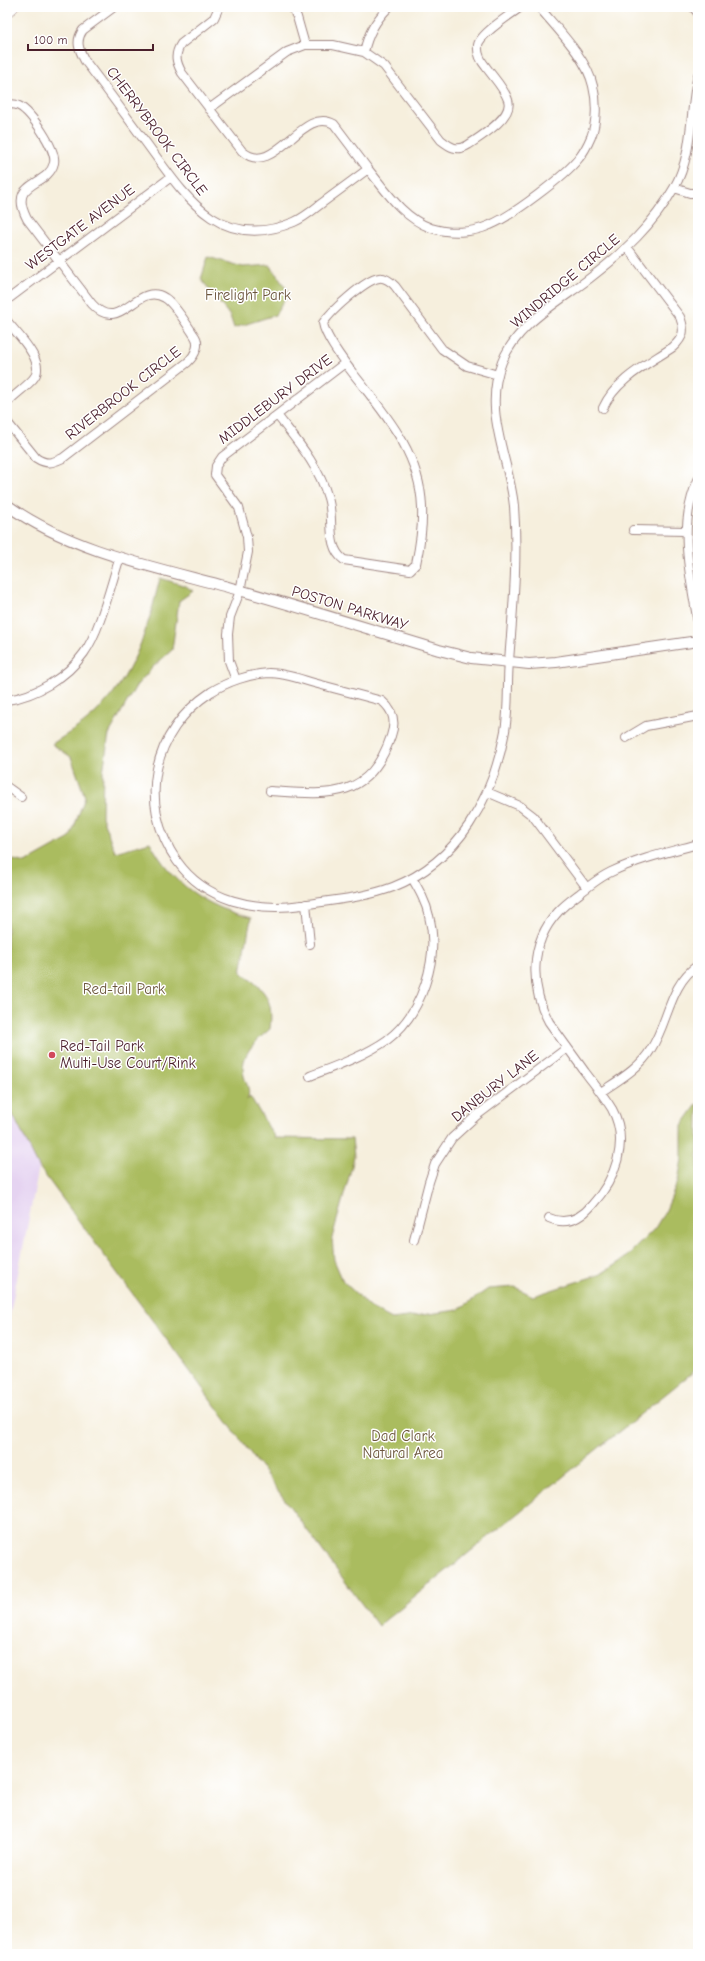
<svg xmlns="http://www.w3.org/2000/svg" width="705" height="1961" font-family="'Comic Neue',sans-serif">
  <rect width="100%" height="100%" fill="#fff"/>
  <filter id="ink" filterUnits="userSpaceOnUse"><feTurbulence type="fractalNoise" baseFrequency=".025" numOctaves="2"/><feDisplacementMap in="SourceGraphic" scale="8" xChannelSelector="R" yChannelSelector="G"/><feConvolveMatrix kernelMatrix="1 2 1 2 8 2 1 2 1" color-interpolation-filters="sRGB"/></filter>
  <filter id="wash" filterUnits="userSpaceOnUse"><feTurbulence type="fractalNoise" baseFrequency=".012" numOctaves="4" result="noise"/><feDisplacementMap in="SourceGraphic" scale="16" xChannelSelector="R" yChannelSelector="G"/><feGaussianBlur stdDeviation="0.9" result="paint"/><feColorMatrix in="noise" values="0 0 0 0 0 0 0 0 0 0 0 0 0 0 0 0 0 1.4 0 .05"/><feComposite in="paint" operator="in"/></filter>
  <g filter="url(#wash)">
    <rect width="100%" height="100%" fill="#f6efdd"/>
    <!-- built -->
    <path fill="#e5d3f1" d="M 7,1103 L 39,1167 L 7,1329 Z"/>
    <!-- green -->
    <path fill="#aabc5f" stroke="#7a6e45" d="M 208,257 L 243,267 L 270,265 L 289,293 L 275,315 L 234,328 L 230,316 L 201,279 Z
      M 160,578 L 186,586 L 193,591 L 179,601 L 172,650 L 154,666 L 136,686 L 109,734 L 103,772 L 102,817 L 115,852 L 150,842 C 172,884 205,906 251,918 L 241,972 C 264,990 274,997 270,1029 C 256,1041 239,1055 244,1076 C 247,1086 251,1090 247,1100 L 250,1096 L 275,1138 L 352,1139 L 354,1156 L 352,1166 L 332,1238 L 334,1260 L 343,1281 L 371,1308 L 392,1319 L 458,1310 L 488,1289 L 515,1287 L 533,1296 L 601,1274 L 624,1259 L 655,1228 L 666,1210 L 678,1181 L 682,1159 L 682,1125 L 698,1103 L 698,1368 L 378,1626 L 39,1167 L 7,1103 L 7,858 L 25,863 L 70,838 L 85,797 L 71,757 L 52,744 C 65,735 80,727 92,716 C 134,678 147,631 160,578 Z"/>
  </g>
  <g filter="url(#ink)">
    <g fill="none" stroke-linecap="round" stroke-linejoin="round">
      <!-- minor casing -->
      <g stroke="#a08784" stroke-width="10">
        <path id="minor" d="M 114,7 L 83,30 C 75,41 79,50 85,61 C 106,88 126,116 147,144 C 185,196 219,253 294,222 C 304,218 313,210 322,203 C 337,192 353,180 368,169 L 334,124 C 302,105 274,180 242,151 L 182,73 C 176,62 174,55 181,44 L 214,18 L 219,7
          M 292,7 L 297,17 L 305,45
          M 693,7 L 698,13
          M 364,52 C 368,34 375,21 389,7
          M 7,105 C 11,104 15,104 19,106 C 31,112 57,150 54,163 C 48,188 7,180 27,219 L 92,304 C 121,336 137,280 165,298 C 175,304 187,325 194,335 C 201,344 195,355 188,362 L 63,458 C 52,463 47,465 36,458 L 7,422
          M 209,109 L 287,52 L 305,45 L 333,45 L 364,52 L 384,66 L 441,140 C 450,147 457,152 468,145 C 480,137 514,117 508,100 C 504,88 493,77 486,67 C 481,61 477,53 478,45 C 480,34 511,14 521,7
          M 368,169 C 386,191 403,218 431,228 C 450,234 472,233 490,225 C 512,216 565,176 579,158 C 584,152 588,144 591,137 C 597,122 597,102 593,86 C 587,58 557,29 539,7
          M 674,188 L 690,193 L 698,193
          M 7,300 L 171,177
          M 7,321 C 17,334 48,363 33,379 C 25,388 15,394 7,403
          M 603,408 C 616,379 648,364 673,347 C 684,337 685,330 680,317 L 627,247
          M 277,415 C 297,441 319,466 328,498 C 335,519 325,546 344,560 L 410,570 L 416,564 C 420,545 423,526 422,507 C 420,452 384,413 352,372 C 343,360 325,337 323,323 C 331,311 365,280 379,278 C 385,277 391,282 395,286 L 442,349 L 467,366 L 498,375
          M 698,480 C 677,526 690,575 698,623
          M 633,530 L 686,531
          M 236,680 L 229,661 L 228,634 L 230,617 L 240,591 L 245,567 L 248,552 L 247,537 L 239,508 L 215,475 L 216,466 L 222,457 L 345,363
          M 7,700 C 36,696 67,677 84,653 C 100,631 111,584 120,557
          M 626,738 L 646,726 L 698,716
          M 7,787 L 21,797
          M 270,791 C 328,795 369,801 391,736 C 396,722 394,711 382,701 C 359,695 337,689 314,683 C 300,679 284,673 269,673 C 249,674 227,682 211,692 C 152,731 137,803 177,861 C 205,901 256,912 302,905 C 332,900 364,898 393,887 C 459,861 493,798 505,731 C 509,708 507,684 509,661 C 513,609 518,559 514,506 C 509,457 482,412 502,362 C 517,324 559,302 590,278 C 624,252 653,225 674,188 C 694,153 689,112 698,75
          M 487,792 L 520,806 L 533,816 L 587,888
          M 306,904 L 310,944
          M 310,1076 C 336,1066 364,1056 387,1040 C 422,1014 440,958 429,916 C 426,902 419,890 412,878
          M 601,1092 C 619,1080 640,1068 651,1049 C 669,1021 669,985 698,965
          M 549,1218 C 567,1226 581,1218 592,1205 C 615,1180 630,1142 612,1109 C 604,1096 594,1084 585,1072 C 573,1055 561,1039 549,1022 C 530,987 529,943 558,912 C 564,905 571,900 579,894 C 589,886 600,877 611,872 C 638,859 669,852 698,844
          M 414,1240 L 429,1182 L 435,1164 L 452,1138 L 476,1116 L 567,1048"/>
      </g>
      <!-- tertiary casing -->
      <g stroke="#a08784" stroke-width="12">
        <path id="tertiary" d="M 7,505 C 74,553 160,568 239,590 C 306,609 372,630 439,650 L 471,658 L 529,664 L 556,662 L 698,641"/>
      </g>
      <!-- secondary casing -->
      <g stroke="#a08784" stroke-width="12">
        <path id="secondary" d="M 7,12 L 13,7"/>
      </g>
      <!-- minor -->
      <use href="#minor" stroke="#fff" stroke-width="8"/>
      <!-- tertiary -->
      <use href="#tertiary" stroke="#fff" stroke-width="10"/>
      <!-- secondary -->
      <use href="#secondary" stroke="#fff" stroke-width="11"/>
    </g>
  </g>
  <!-- markers -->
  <circle fill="#d1495b" stroke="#fff" stroke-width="1.5" cx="52" cy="1055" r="4"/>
  <g text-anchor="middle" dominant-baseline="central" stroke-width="3" stroke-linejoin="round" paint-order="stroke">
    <!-- street labels -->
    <g font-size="15" fill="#4a1f2b" stroke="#fff">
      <text transform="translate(157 131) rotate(53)">CHERRYBROOK CIRCLE</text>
      <text transform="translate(80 227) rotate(-37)">WESTGATE AVENUE</text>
      <text transform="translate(565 281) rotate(-40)">WINDRIDGE CIRCLE</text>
      <text transform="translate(123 393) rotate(-38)">RIVERBROOK CIRCLE</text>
      <text transform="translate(275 399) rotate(-37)">MIDDLEBURY DRIVE</text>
      <text transform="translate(350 608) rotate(17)">POSTON PARKWAY</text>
      <text transform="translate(495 1086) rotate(-38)">DANBURY LANE</text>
    </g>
    <!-- park labels -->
    <g font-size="15" fill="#6c563d" stroke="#fff">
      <text x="248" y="295">Firelight Park</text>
      <text x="124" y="989">Red-tail Park</text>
      <text x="403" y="1436">Dad Clark<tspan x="403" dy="17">Natural Area</tspan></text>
    </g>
    <!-- poi labels -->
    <g font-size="15" fill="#4a1f2b" stroke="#fff" text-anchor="start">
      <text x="60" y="1046">Red-Tail Park<tspan x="60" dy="17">Multi-Use Court/Rink</tspan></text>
    </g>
  </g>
  <!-- margin -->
  <rect width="705" height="1961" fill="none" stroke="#fff" stroke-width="24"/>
  <!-- scale -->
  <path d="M28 44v6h125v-6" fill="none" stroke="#4a1f2b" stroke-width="2"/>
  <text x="34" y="44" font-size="12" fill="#4a1f2b" stroke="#ffffff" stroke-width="3" paint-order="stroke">100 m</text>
</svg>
